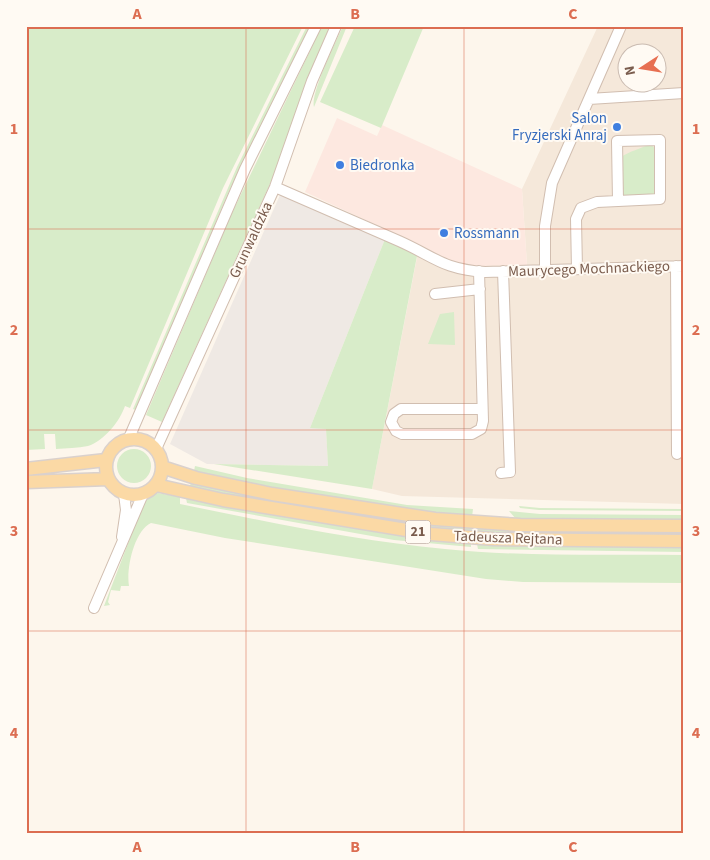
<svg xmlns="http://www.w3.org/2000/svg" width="710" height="860" font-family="'Source Sans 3',sans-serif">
  <rect width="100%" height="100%" fill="#fdf6ec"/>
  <!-- residential -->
  <path fill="#f5e8da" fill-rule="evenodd" d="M 598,26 L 684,26 L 684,504 L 402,496 L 372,489 L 419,247 L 527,265 L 522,189 ZM 628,52 L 658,52 L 658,82 L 628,82 Z"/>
  <!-- commercial -->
  <path fill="#fde8e0" d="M 337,118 L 377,136 L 382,125 L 522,189 L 527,265 L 474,266 L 454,263 L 438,258 L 415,243 L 305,192 Z"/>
  <!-- industrial -->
  <path fill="#efe9e4" d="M 280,195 L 385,239 L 310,428 L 326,428 L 328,466 L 207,464 L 170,444 Z"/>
  <!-- green -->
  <path fill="#d8ecc9" d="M 26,26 L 303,26 L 223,188 L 130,408 L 125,406 C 120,421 104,441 88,446 C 78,448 66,448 56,449 L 55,434 L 44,434 L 45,449 L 26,450 Z
    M 307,26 L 310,26 L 230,189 L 136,410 L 133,409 L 237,167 Z
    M 322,26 L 331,26 L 274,175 L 162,422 L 146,415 L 231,215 Z
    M 343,26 L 347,26 L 314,107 C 310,94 336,41 343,26 Z
    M 355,26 L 424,26 L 381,128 L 320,102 Z
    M 650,144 L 658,151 L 658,190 L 654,196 L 623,198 L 620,193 L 621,157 C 630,151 640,149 650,144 Z
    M 385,239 L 417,256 L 372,489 L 214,464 L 328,466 L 326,429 L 310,428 Z
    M 454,312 L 455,345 L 428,344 L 440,314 Z
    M117 466a17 17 0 1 1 34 0a17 17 0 1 1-34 0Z
    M 195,466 L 247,478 L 407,505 L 473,509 L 472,517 C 379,507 285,493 194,471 Z
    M 191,482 L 242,494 L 384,518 L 472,528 L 471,533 L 440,530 L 218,493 L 190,486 Z
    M 158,493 L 180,497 L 180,504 C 268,522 356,541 445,549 C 524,557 604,554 684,555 L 684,583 L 523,582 L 486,579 L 225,538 L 151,523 C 134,531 126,569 129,586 L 121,586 L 120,591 L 111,590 L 108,602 L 110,605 L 104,606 L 144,502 L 150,496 Z
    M 186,498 L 381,533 L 471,544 L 471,547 L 394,540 L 187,503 Z
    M 519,506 L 540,508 L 684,509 L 684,511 L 539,510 L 520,508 Z
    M 509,511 L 540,514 L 684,515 L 684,521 L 516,519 Z
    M 478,529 L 684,532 L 684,536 L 478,533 Z
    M 477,544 L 684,547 L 684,552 L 478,549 Z"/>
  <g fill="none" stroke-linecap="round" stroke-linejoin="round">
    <!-- minor casing -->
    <g stroke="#d1beb0" stroke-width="12">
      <path id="minor" d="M 589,99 L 684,93
        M 275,187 C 317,205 358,223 399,241 C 435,257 442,269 485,272 L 684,266
        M 676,266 L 677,454
        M 577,269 L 576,219 L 581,208 L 597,202 L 660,199 L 660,140 L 617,141 L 618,201
        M 545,270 L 545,226 L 552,183 L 621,26
        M 479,271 L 483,421 L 481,429 L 472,434 L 402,434 L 396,431 L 391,422 L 394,414 L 401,409 L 482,409
        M 435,294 L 480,289
        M 129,438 L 245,169 L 316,26
        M 156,449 L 275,187 L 312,81 L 336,26
        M 501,473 L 510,472 L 503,271
        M 122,537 L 126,510 L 124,494
        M 94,608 L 143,494"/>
    </g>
    <!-- major casing -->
    <g stroke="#dad1cd" stroke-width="15">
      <path id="major" d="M106 467a28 28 0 1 1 56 0a28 28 0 1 1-56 0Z
        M 162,467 L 196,478 L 272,494 L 435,519 L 520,525 L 684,526
        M 26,469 L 106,460
        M 26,482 L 108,479
        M 156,485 L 223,500 L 431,534 L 494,539 L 684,541"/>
    </g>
    <!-- minor -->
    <use href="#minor" stroke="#fff" stroke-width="10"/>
    <!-- major -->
    <use href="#major" stroke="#fbd9a5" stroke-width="12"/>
  </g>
  <!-- grid -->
  <path fill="none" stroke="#dc6d51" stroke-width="1" stroke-opacity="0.55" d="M 246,26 L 246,834M 464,26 L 464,834M 26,229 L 684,229M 26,430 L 684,430M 26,631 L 684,631"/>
  <!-- markers -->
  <g fill="#3f7fe0" stroke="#fffaf3" stroke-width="2">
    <circle cx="617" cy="127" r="5"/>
    <circle cx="340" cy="165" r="5"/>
    <circle cx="444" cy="233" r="5"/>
  </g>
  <g text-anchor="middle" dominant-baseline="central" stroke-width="4" stroke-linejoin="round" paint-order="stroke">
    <!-- shield labels -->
    <rect fill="#fffaf3" stroke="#a28b7f" stroke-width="1" x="405.5" y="520.5" width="25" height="23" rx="4"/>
    <g font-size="14" font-weight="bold" fill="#7a5c4d">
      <text x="418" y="532">21</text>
    </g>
    <!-- shop labels -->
    <g font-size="15" fill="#366cbe" stroke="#fffaf3" text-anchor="start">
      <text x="607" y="118" text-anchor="end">Salon<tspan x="607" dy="17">Fryzjerski Anraj</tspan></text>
      <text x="350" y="165">Biedronka</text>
      <text x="454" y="233">Rossmann</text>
    </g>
    <!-- street labels -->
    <g font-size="15" fill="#7a5c4d" stroke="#fffaf3">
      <text transform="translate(251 240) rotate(-65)">Grunwaldzka</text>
      <text transform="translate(589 269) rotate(-2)">Maurycego Mochnackiego</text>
      <text transform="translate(508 538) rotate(2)">Tadeusza Rejtana</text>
    </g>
  </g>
  <!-- border -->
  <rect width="710" height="860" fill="none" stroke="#fffaf3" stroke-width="55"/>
  <!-- north arrow -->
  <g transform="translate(642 68) rotate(258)"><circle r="24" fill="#fffaf3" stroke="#cabbb1"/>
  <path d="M0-4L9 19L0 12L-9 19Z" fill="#e76f51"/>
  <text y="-8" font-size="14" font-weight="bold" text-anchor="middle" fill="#7a5c4d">N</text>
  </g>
  <rect x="28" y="28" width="654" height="804" fill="none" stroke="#dc6d51" stroke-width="2"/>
  <g font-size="16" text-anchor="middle" font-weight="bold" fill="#dc6d51">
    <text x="137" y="19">A</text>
    <text x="355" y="19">B</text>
    <text x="573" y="19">C</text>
    <text x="14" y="134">1</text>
    <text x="696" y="134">1</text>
    <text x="14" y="335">2</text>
    <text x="696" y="335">2</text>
    <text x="14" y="536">3</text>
    <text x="696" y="536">3</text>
    <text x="14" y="738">4</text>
    <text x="696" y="738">4</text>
    <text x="137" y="852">A</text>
    <text x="355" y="852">B</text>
    <text x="573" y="852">C</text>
  </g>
</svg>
